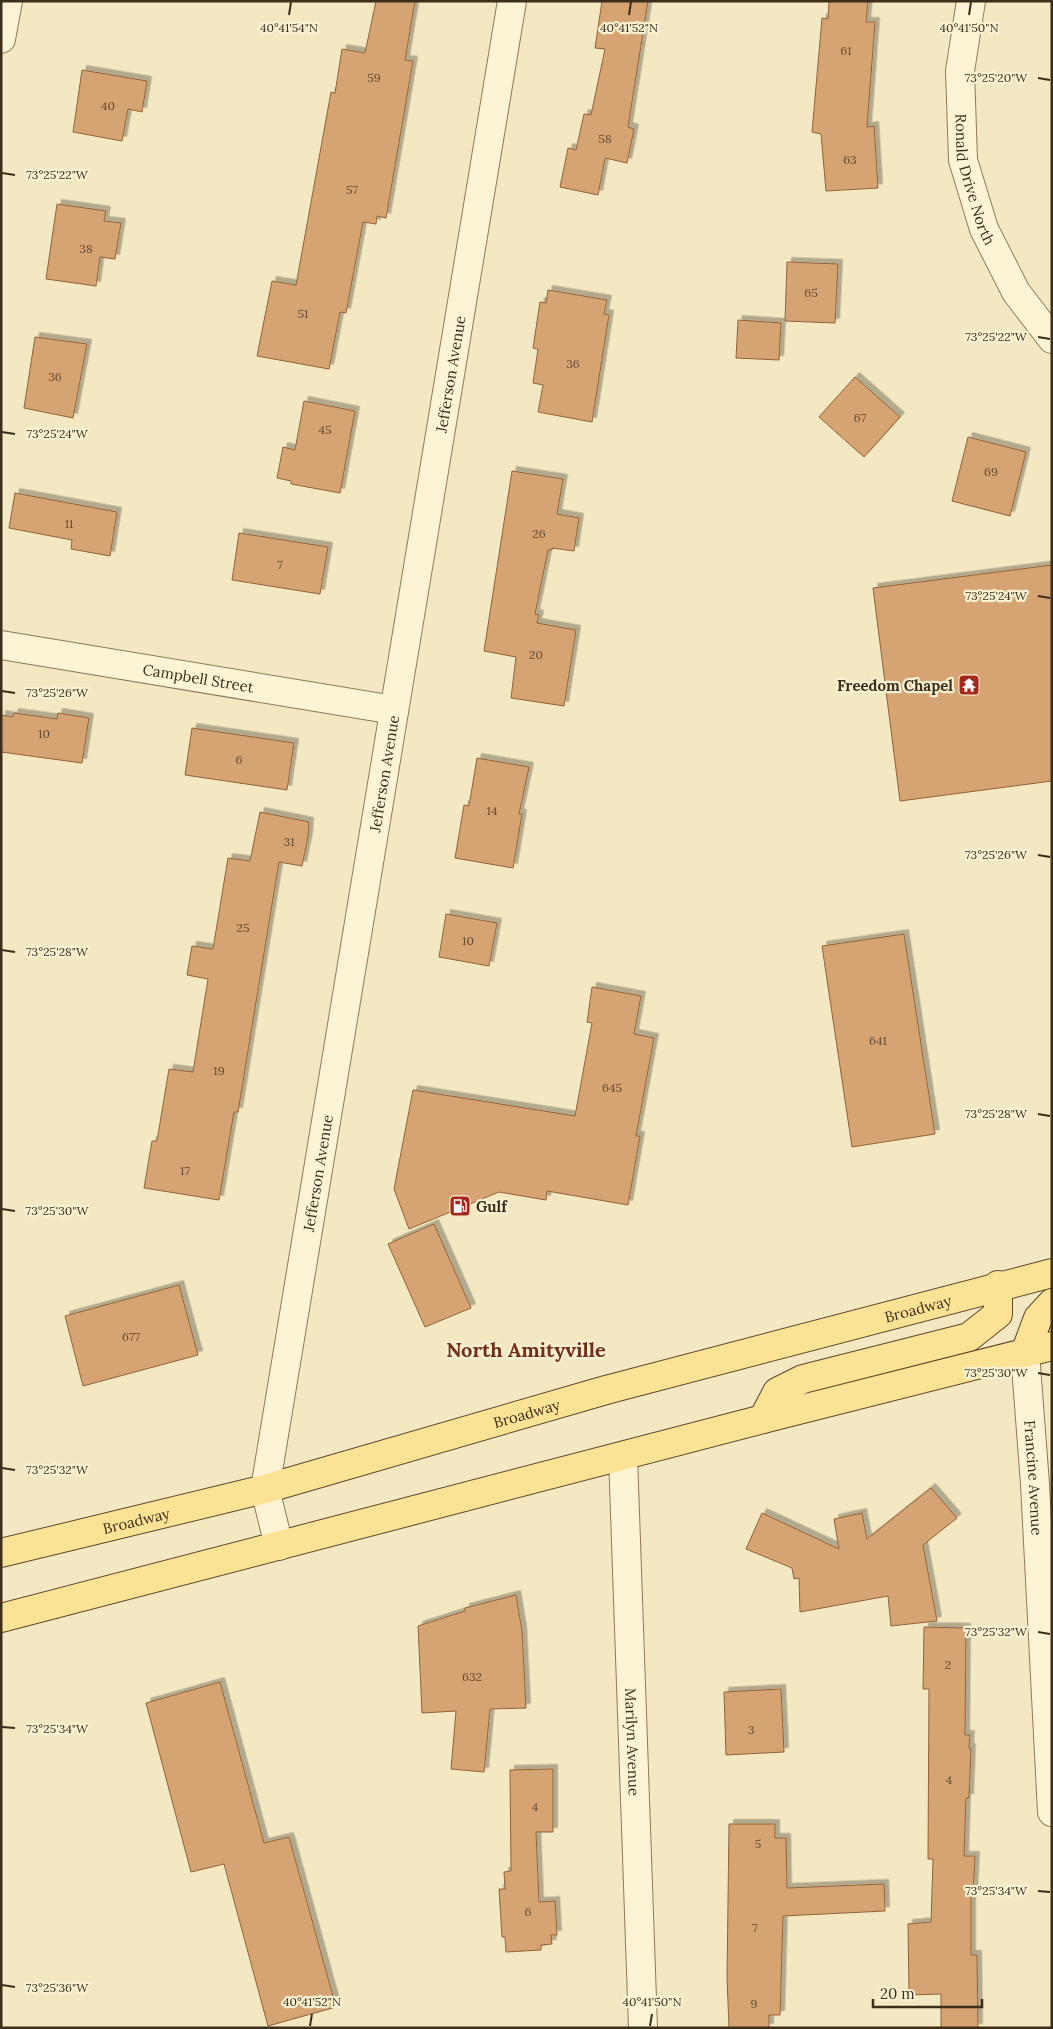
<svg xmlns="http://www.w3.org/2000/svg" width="1053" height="2029" font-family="Lora,serif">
  <defs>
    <filter id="shadow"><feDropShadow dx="4.5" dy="-4.5" stdDeviation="0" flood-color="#0004"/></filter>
  </defs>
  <rect width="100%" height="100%" fill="#f3e8c1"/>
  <!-- building -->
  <path fill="#d6a372" stroke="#926238" filter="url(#shadow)" d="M 376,1 L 415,1 L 405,60 L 413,61 L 386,218 L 377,216 L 376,224 L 363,222 L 346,313 L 340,312 L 329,369 L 257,356 L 272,281 L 296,285 L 331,92 L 335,93 L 342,49 L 365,53 Z
    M 602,1 L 648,1 L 628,127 L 634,129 L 627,163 L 605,158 L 598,195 L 560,187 L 568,148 L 576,150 L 584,114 L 591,115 L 605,49 L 595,48 Z
    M 829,1 L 868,1 L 866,22 L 875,22 L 867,127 L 874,126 L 878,188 L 826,191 L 821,134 L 812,132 L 822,18 L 828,19 Z
    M 82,70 L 147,81 L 142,112 L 128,109 L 122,141 L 73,132 Z
    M 57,204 L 106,211 L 104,221 L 121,223 L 115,259 L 100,257 L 96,286 L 46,279 Z
    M 787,262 L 838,264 L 835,323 L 785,321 Z
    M 548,290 L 607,300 L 604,314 L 609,315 L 592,422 L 538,412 L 543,385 L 533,383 L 538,349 L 533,348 L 540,302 L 546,303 Z
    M 738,320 L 781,323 L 779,360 L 736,358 Z
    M 35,337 L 87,344 L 73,418 L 24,408 Z
    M 855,377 L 900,417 L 864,457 L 819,417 Z
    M 304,401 L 355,411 L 340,493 L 291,484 L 291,481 L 277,478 L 283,447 L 295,450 Z
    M 968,437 L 1026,452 L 1010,516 L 952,501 Z
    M 512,471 L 563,479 L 557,514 L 579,518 L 574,551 L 552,548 L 552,550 L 548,550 L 535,614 L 539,615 L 537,623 L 576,630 L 564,706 L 511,698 L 516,657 L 484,651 Z
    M 15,493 L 117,512 L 110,556 L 71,549 L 72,540 L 9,528 Z
    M 239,533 L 328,547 L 320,594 L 232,580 Z
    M 1052,565 L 1052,781 L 900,801 L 873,588 Z
    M 14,713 L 57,719 L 58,713 L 89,718 L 82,763 L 1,752 L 1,715 L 13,717 Z
    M 192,728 L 294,743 L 287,790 L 185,775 Z
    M 477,758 L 529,767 L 519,814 L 522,814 L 513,868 L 455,858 L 464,805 L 469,806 Z
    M 260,812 L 309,822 L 308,837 L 302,866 L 279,862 L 238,1112 L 234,1112 L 219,1200 L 144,1188 L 152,1141 L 157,1141 L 169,1069 L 193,1072 L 208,979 L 187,975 L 192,946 L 213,949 L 228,858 L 250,861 Z
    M 446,914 L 497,923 L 489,966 L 439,957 Z
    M 904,934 L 935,1134 L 852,1147 L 822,946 Z
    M 592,987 L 641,996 L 634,1034 L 654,1038 L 636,1136 L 640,1136 L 628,1205 L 547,1191 L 546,1200 L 499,1192 L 409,1229 L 394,1189 L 413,1090 L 575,1116 L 592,1023 L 587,1022 Z
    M 434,1224 L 471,1308 L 425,1327 L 388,1244 Z
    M 179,1285 L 198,1355 L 83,1386 L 65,1316 Z
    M 931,1488 L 957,1518 L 923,1545 L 937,1621 L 891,1626 L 888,1596 L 800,1612 L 799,1578 L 794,1579 L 792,1568 L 746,1549 L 762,1513 L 839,1549 L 834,1519 L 862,1513 L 867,1539 Z
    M 516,1595 L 522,1631 L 526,1708 L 490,1709 L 484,1772 L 451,1769 L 456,1711 L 422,1713 L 418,1626 L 465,1611 L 465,1608 Z
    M 924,1627 L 966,1628 L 965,1735 L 970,1735 L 969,1748 L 971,1748 L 969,1798 L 966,1798 L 964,1856 L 975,1856 L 973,1895 L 971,1895 L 971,1955 L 977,1955 L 978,2028 L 941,2028 L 941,1994 L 909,1995 L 908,1924 L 931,1922 L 933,1859 L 928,1859 L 929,1689 L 923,1689 Z
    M 220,1682 L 264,1843 L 289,1837 L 336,2007 L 268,2026 L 224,1864 L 191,1872 L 146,1703 Z
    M 781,1689 L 784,1752 L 726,1755 L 724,1692 Z
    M 553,1769 L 553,1832 L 536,1832 L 539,1902 L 555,1901 L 557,1935 L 551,1935 L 552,1944 L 541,1945 L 541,1950 L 506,1952 L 505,1937 L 502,1937 L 499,1889 L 505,1889 L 504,1872 L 511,1871 L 510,1770 Z
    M 729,1824 L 775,1824 L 775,1838 L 786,1838 L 787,1888 L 884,1884 L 885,1911 L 783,1916 L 780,2015 L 769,2015 L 769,2028 L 729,2028 L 727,1978 Z"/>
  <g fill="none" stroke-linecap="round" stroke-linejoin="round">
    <!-- street casing -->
    <g stroke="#907956" stroke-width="30">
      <g id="street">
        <path id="s1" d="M 971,1 L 960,71 L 963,160 L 984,229 L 1016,292 L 1052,339"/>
        <path d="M 1,39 L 8,1"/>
        <path id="s2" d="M 1,645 L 394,710"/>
        <path id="s3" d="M 1025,1353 L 1035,1484 L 1052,1812"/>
        <path id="s4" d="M 623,1456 L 643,2028"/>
        <path id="s5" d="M 279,1546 L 265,1489 L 512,1"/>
      </g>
    </g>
    <!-- primary casing -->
    <g stroke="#5d462b" stroke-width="30">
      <g id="primary">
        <path d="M 1025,1353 L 1038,1318 L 1052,1303"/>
        <path d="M 763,1419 L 777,1392 L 803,1379 L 969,1337 L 998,1314 L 998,1285"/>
        <path id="s6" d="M 1,1553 L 265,1489 L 606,1390 L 1052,1273"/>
        <path d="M 1,1618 L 763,1419 L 1052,1346"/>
      </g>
    </g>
    <!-- street -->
    <use href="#street" stroke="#fdf4d6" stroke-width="28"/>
    <!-- primary -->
    <use href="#primary" stroke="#fbe294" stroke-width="28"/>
  </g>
  <!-- ticks -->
  <path fill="none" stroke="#3d2e1c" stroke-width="2" d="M 289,15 L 291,2M 629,15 L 631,2M 969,15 L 971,2M 1038,78 L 1050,80M 2,173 L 15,175M 1038,337 L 1050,339M 2,432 L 15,434M 1038,596 L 1050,598M 2,691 L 15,693M 1038,855 L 1050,857M 2,950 L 15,952M 1038,1114 L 1050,1116M 2,1209 L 15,1211M 1038,1373 L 1050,1375M 2,1468 L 15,1470M 1038,1632 L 1050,1634M 2,1727 L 15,1728M 1038,1891 L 1050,1892M 2,1985 L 15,1987M 310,2026 L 312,2014M 650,2026 L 652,2014"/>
  <!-- icons -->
  <defs>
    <g id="temple-square" transform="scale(1.125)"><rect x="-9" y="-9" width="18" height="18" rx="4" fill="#a6271e" stroke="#faf1d2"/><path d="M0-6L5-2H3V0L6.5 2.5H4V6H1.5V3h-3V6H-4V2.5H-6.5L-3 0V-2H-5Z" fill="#fff"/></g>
    <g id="fuel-square" transform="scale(1.125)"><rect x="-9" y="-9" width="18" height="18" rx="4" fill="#a6271e" stroke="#faf1d2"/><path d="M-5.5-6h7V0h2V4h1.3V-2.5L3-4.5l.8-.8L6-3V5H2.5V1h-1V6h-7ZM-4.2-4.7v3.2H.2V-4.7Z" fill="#fff"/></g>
  </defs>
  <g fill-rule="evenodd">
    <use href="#temple-square" x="969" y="685"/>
    <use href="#fuel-square" x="460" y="1206"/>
  </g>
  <g text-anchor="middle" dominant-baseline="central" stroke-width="4.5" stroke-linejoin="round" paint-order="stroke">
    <!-- number labels -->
    <g font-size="12" fill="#634b32">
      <text x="846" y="50">61</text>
      <text x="374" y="77">59</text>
      <text x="108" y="105">40</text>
      <text x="605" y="138">58</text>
      <text x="850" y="159">63</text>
      <text x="352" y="189">57</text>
      <text x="86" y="248">38</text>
      <text x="811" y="292">65</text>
      <text x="303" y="313">51</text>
      <text x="573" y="363">36</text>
      <text x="55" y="376">36</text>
      <text x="860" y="417">67</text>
      <text x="325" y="429">45</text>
      <text x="991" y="471">69</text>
      <text x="69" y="523">11</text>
      <text x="539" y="533">26</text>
      <text x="280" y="564">7</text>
      <text x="536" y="654">20</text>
      <text x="44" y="733">10</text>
      <text x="239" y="759">6</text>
      <text x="492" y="810">14</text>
      <text x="289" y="841">31</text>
      <text x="243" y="927">25</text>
      <text x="468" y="940">10</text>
      <text x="878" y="1040">641</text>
      <text x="219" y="1070">19</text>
      <text x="612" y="1087">645</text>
      <text x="185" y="1170">17</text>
      <text x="131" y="1336">677</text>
      <text x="948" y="1664">2</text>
      <text x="472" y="1676">632</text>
      <text x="751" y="1729">3</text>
      <text x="949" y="1779">4</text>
      <text x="535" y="1806">4</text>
      <text x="758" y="1843">5</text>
      <text x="528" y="1911">6</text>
      <text x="755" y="1927">7</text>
      <text x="754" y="2003">9</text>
    </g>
    <!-- street labels -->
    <g font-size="15" fill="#3d2e1c" stroke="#faf1d2">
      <text stroke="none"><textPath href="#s1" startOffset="181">Ronald Drive North</textPath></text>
      <text stroke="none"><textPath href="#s5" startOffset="1189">Jefferson Avenue</textPath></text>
      <text stroke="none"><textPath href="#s2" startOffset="200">Campbell Street</textPath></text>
      <text stroke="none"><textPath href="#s5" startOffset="784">Jefferson Avenue</textPath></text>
      <text stroke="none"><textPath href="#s5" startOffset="379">Jefferson Avenue</textPath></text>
      <text stroke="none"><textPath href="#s6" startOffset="949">Broadway</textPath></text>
      <text stroke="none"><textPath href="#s6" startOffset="544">Broadway</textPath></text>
      <text stroke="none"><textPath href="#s3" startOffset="125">Francine Avenue</textPath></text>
      <text stroke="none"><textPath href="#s6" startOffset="139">Broadway</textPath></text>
      <text stroke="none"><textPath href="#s4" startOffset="286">Marilyn Avenue</textPath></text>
    </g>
    <!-- poi labels -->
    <g font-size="15" font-weight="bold" fill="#3d2e1c" stroke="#faf1d2" text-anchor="end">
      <text x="953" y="685">Freedom Chapel</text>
      <text x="476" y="1206" text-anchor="start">Gulf</text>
    </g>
    <!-- district labels -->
    <g font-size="20" font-weight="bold" fill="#702f16" stroke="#faf1d2">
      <text x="526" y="1349">North Amityville</text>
    </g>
  </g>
  <g font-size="12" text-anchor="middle" fill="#3d2e1c" stroke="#faf1d2" stroke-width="4.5" stroke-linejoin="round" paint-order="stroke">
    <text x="289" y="32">40°41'54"N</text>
    <text x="629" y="32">40°41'52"N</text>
    <text x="969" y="32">40°41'50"N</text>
    <text x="996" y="82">73°25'20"W</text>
    <text x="57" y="179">73°25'22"W</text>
    <text x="996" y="341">73°25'22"W</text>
    <text x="57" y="438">73°25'24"W</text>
    <text x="996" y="600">73°25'24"W</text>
    <text x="57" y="697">73°25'26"W</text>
    <text x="996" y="859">73°25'26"W</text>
    <text x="57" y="956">73°25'28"W</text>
    <text x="996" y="1118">73°25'28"W</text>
    <text x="57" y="1215">73°25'30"W</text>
    <text x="996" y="1377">73°25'30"W</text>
    <text x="57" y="1474">73°25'32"W</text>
    <text x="996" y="1636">73°25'32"W</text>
    <text x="57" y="1733">73°25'34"W</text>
    <text x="996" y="1895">73°25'34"W</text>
    <text x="57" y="1992">73°25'36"W</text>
    <text x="312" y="2006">40°41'52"N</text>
    <text x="652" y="2006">40°41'50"N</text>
  </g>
  <!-- border -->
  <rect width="1053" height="2029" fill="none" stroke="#3d2e1c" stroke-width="5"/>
  <!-- scale -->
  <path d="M873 1999v8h109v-8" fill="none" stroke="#3d2e1c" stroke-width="2.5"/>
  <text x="880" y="1999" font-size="15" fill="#3d2e1c" stroke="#faf1d2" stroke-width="4" paint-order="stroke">20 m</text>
</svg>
